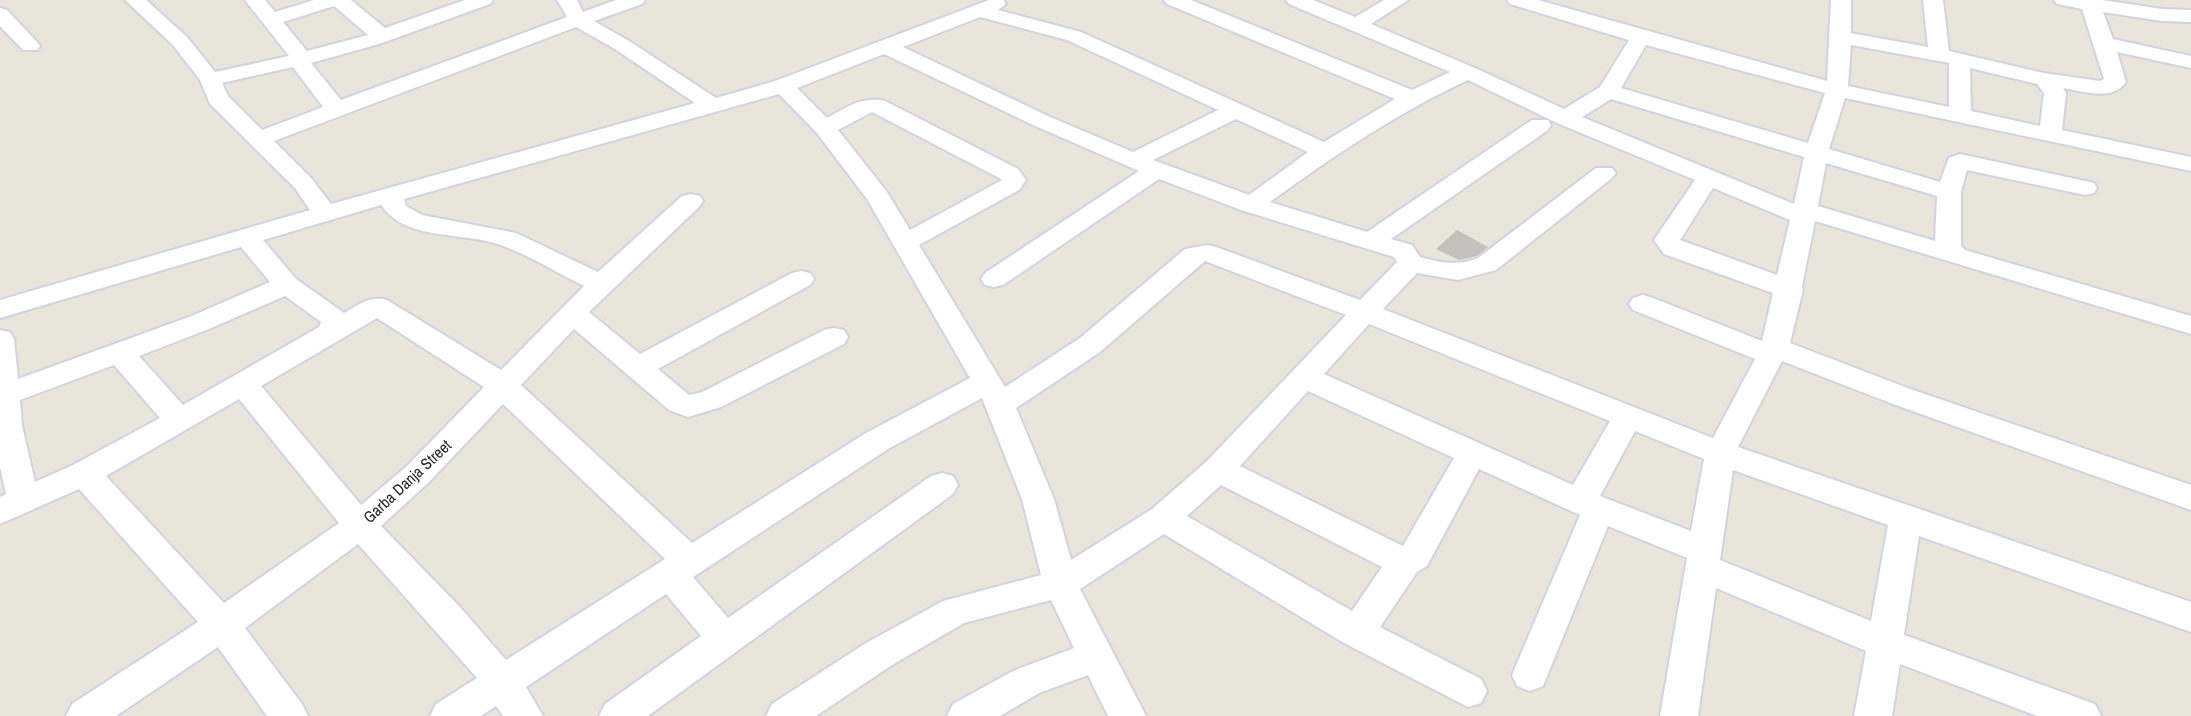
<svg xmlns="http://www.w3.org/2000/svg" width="2191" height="716" font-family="'Archivo Narrow',sans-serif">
  <rect width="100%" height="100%" fill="#eae4da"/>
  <!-- building -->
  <path fill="#c6c0ba" d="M 1457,230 L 1488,247 L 1477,256 L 1459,260 L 1436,249 Z"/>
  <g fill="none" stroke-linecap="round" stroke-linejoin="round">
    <!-- street casing -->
    <g stroke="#d0d3e1" stroke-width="4">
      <path id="street" d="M 125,0 L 146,0 L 187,37 L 215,72 L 289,56 L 245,0 L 265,0 L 275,12 L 314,0 L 351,0 L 385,28 L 465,0 L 493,0 L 490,4 L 379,44 L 311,63 L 341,100 L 567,17 L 557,0 L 577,0 L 583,12 L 616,0 L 645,0 L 642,4 L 594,21 L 629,41 L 716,98 L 775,81 L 989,0 L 1003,0 L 1006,4 L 998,10 L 1081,32 L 1324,142 L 1395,99 L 1167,4 L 1164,0 L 1191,0 L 1412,90 L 1450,72 L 1289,4 L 1286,0 L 1313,0 L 1355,17 L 1384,0 L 1408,0 L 1371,24 L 1475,68 L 1564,109 L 1600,87 L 1629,40 L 1510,4 L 1507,0 L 1538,0 L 1827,81 L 1831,0 L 1851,0 L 1851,33 L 1928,47 L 1923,0 L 1943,0 L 1949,51 L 2044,73 L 2100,81 L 2104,79 L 2082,9 L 2057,4 L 2054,0 L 2102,0 L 2162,9 L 2191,10 L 2191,22 L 2162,21 L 2103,12 L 2113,39 L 2191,56 L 2191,68 L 2117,52 L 2126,82 C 2112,102 2082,91 2063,88 L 2066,93 L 2062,130 L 2191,157 L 2191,171 L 1845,98 L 1829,149 L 1940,182 L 1949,158 L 1960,154 L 2094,183 L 2097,188 L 2094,193 L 2085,195 L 1967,170 L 1961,192 L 1961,246 L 1965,250 L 2191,316 L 2191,334 L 1815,221 L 1802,286 L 1803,289 L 1790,343 L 1913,390 L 2191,485 L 2191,510 L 1893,404 L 1782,361 L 1738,447 L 2191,602 L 2191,632 L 1919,536 L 1904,635 L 2095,704 L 2101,716 L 2037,716 L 1900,664 L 1892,716 L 1854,716 L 1866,651 L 1716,588 L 1698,716 L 1660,716 L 1687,558 L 1608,526 L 1543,686 L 1530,691 L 1517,686 L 1512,675 L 1580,515 L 1479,469 L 1427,566 L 1417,572 L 1380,627 L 1481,679 L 1487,691 L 1481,703 L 1468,707 L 1344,643 L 1164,534 L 1080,589 L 1146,716 L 1108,716 L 1088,675 L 1039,693 L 1000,716 L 947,716 L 953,704 L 1013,671 L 1074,648 L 1051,600 L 964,623 L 892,665 L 816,716 L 766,716 L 772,704 L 866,643 L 943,601 L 1041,575 L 1022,499 L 982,398 L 888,449 L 693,577 L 728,618 L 931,476 L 942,473 L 953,476 L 958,485 L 953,494 L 648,716 L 599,716 L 605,704 L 701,636 L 666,594 L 526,687 L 543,716 L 503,716 L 496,706 L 481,716 L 430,716 L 436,704 L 477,678 L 358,544 L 245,628 L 302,704 L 308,716 L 267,716 L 218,647 L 116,716 L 66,716 L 72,704 L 198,622 L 79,489 L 0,524 L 0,497 L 6,494 L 0,467 L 0,330 L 10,332 L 14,339 L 18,379 L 189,317 L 270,282 L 241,247 L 0,318 L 0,300 L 310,210 L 295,188 L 210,104 L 200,80 L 173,45 ZM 334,6 L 368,35 L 307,51 L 283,22 ZM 980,17 L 1067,40 L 1218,110 L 1133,152 L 1048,116 L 903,47 ZM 576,27 L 615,49 L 695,103 L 331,204 L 311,178 L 274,141 ZM 1646,45 L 1825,93 L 1808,143 L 1621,88 ZM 1851,45 L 1949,63 L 1949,107 L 1848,86 ZM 884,54 L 1033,125 L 1139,171 L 985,273 L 981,279 L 985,285 L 994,287 L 1003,285 L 1159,179 L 1241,210 L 1394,257 L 1397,262 L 1360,300 L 1216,247 L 1207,245 L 1185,249 L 1080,338 L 1005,387 L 919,245 L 1019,190 L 1026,180 L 1018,169 L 885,101 C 862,96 847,107 827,118 L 797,88 ZM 293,67 L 323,107 L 262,130 L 228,96 L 222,83 ZM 1970,68 L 2037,84 L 2044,93 L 2040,126 L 1971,111 ZM 1468,80 L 1557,123 L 1695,180 L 1654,240 L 1664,254 L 1773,293 L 1762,341 L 1653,298 L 1643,295 L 1633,298 L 1629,304 L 1633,310 L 1755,359 L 1713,438 L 1383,309 L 1417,273 L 1458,280 L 1496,270 L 1612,178 L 1616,173 L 1612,168 L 1596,168 L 1478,258 C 1458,266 1441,263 1420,257 L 1412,245 L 1391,239 L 1548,130 L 1551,125 L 1548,120 L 1532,120 L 1367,232 L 1270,202 C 1333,156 1397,113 1468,80 ZM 779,94 L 817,133 L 867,199 L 970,378 L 866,433 L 692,543 L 521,385 L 574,329 L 669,410 L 688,417 L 721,407 L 844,344 L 848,337 L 844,330 L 834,328 L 824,330 L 702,392 L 689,395 L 658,369 L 810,285 L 814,279 L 810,273 L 801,271 L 792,273 L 640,354 L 589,312 L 700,206 L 703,201 L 700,196 L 691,194 L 682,196 L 598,272 L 516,233 L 422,215 L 406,206 L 404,199 ZM 1611,99 L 1804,157 L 1794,204 L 1582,117 ZM 872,112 L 1001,179 L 1002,180 L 910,230 L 887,192 L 838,130 ZM 1236,119 L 1308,152 L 1249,195 L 1153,160 ZM 1826,163 L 1937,196 L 1935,241 L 1818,206 ZM 1713,188 L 1790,220 L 1777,275 L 1680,240 ZM 381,205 C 406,242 463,231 501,245 C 529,255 557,273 584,286 L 501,370 L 387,300 C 370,295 358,305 344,313 L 296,279 L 263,240 ZM 1205,261 L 1346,315 L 1207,461 L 1152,509 L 1071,560 L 1054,499 L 1016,408 L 1100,352 ZM 285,296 L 321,322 L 319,327 L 183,405 L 139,356 L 209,329 ZM 377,318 L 484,387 L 407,466 L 361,505 L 261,386 ZM 1369,324 L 1610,421 L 1573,485 L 1324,374 ZM 114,365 L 160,418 L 73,465 L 35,482 L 22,426 L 20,400 ZM 1308,391 L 1454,458 L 1403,546 L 1240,466 ZM 239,399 L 339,523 L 224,603 L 106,476 ZM 503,404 L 665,559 L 506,660 L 459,606 L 381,526 L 429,482 ZM 1635,431 L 1704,459 L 1691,531 L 1600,496 ZM 1733,470 L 1888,525 L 1871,621 L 1720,560 ZM 1221,485 L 1382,567 L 1352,611 L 1187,516 Z
        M 0,8 L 7,10 L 37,42 L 40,46 L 37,50 L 23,50 L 0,26 Z"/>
    </g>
    <!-- street -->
    <use href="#street" fill="#fff" fill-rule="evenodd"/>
  </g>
  <g text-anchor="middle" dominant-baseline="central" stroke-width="4.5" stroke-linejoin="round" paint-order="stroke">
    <!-- street labels -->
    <g font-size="16" fill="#282828" stroke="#fff">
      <text transform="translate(407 481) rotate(-43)">Garba Danja Street</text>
    </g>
  </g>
</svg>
